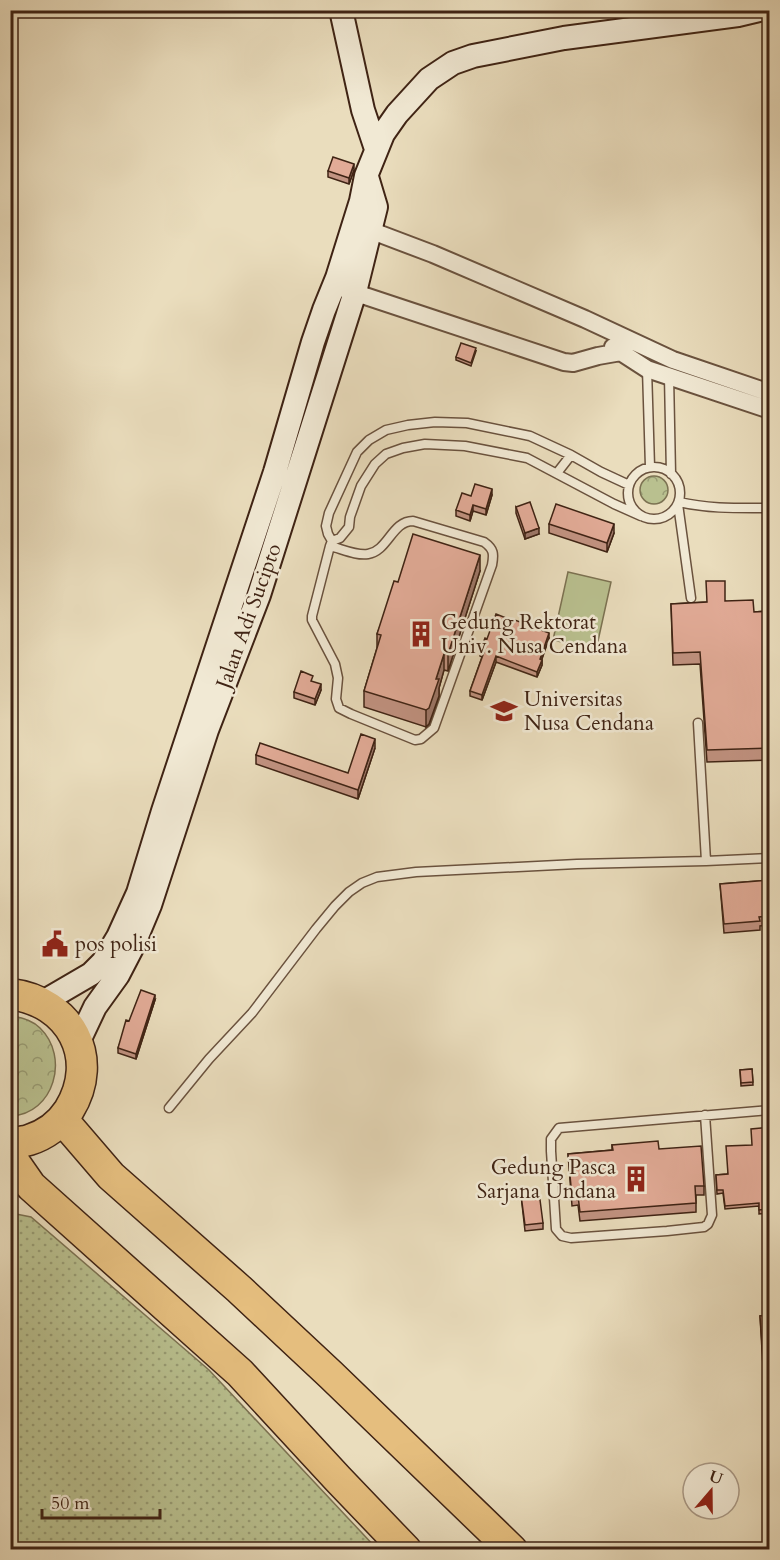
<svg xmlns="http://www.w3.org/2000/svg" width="780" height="1560" font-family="Cardo,serif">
  <defs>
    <pattern id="grass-dots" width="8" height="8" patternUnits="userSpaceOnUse" patternTransform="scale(1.5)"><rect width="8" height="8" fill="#b9c08f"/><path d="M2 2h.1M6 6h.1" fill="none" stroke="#989c74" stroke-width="1.8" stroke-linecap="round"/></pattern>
    <pattern id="park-crowns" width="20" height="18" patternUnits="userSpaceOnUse" patternTransform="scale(1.5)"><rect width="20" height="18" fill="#b9c08f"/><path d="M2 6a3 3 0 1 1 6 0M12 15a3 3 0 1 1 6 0" fill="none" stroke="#989c74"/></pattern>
  </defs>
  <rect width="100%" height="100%" fill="#eaddbd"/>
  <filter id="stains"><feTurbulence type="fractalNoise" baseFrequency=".00333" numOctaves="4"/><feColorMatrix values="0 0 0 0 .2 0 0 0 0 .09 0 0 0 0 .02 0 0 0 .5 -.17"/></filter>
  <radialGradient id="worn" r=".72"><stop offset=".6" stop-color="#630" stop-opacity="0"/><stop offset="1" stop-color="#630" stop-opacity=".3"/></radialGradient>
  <!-- grass -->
  <path fill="url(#grass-dots)" stroke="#7c7252" stroke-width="1.5" d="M 11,1213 L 31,1217 L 209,1370 L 377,1549 L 11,1549 Z"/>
  <!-- park -->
  <path fill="url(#park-crowns)" stroke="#7c7252" stroke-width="1.5" d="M640 490a14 14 0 1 1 28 0a14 14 0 1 1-28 0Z
    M 11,1015 C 21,1018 32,1020 40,1028 C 70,1057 54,1114 11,1116 Z"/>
  <!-- garden -->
  <path fill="#b9c08f" stroke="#7c7252" stroke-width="1.5" d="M 568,572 L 611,582 L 596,650 L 553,640 Z"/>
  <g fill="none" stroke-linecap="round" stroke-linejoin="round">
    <!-- lane casing -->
    <g stroke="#6a523e" stroke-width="11">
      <path id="lane" d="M 647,369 L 650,467
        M 669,376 L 671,474
        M628 493a26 26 0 1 1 52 0a26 26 0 1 1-52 0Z
        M 557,473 L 571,455
        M 629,485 L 601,472 L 571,455 L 530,436 L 467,423 L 435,422 L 408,425 L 386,430 L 369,440 L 357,452 L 329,513 L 326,526 L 328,534 L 332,541 L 340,538 L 349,527 L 350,517 L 361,486 L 375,464 L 386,454 L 403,448 L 425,444 L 465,446 L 527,458 L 614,504 L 641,516
        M 679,502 C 709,509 739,508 770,508
        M 678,504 L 691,598
        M 330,546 C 342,549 357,556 368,554 C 388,551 392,521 413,521 L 484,542 C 494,549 494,554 492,565 L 434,728 L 421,739 L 415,740 L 351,714 L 339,708 L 336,699 L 338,678 L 335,664 L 312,620 L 312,616 L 330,546 L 332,541
        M 698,723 L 706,861
        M 169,1108 L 209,1059 L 252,1013 L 316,929 L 335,906 L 349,892 L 362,883 L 377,877 L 416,872 L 577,864 L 706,861 L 770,858
        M 705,1115 L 712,1215 L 708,1224 L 704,1227 L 667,1231 L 571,1238 L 562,1236 L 556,1229 L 551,1151 L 551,1139 L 559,1128 L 770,1110"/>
    </g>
    <!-- street casing -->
    <g stroke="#6a523e" stroke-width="20">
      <path id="street" d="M 359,226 L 433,254 L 585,319 L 673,360 L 770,393
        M 344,289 L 564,362 L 573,363 L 598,356 L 621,352
        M 613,347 L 647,369 L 770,410"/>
    </g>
    <!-- secondary casing -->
    <g stroke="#3f2314" stroke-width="26">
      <path id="secondary" d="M 341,10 L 363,110 L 376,149
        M 43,1002 L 91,974 L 103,962 L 118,937 L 138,893 L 163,811 L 275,472 L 313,342 L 324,310 L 337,278 L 361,201 L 366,176 L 383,134 L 397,114 L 429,79 L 453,63 L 473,56 L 564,38 L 738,15 L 759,10
        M 78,1043 L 95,1007 L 118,975 L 132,948 L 150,905 L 207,730 L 259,595 L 355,292 L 376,207 L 367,177"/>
    </g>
    <!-- highway casing -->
    <g stroke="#3f2314" stroke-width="33">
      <path id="highway" d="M 10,994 C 70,1001 101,1058 69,1110 C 60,1124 45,1135 29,1140 C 23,1142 16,1142 10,1143
        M 62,1119 L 111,1176 L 239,1289 L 331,1375 L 512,1550
        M 10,1150 L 15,1163 L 31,1186 L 240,1373 L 338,1479 L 406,1550"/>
    </g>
    <!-- lane -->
    <use href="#lane" stroke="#f1e9d4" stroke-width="8"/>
    <!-- street -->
    <use href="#street" stroke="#f1e9d4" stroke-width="16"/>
    <!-- secondary -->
    <use href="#secondary" stroke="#f1e9d4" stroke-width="22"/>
    <!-- highway -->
    <use href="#highway" stroke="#e5be7e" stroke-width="30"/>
  </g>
  <!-- wall -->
  <path fill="#c29382" stroke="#3f2314" stroke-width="1.5" d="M 354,170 L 349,184 L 328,177 L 328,171 Z
    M 476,351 L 471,366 L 456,360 L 456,357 Z
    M 770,422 L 770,445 L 765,444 L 765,438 Z
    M 492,495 L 486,515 L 473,511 L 470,521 L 456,516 L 456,510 L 471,496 Z
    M 516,507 L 539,534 L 525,539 L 516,513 Z
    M 549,524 L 614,533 L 607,552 L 549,533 Z
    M 480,571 L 448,671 L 444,670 L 439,688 L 439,696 L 429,724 L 426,727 L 364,707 L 364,691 L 377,648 L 377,634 L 398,582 Z
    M 725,601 L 754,612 L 770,611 L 770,760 L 707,762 L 700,664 L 673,665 L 671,604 Z
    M 549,638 L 542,659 L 542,665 L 537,677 L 496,662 L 482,700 L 470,696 L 470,691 L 482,657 L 480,656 L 480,651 L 487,639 Z
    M 313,682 L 321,690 L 315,705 L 294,698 L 294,692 Z
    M 375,748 L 358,799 L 256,764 L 256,755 L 348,773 Z
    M 764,798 L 770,798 L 770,825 L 764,825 Z
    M 770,880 L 770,925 L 760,926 L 760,930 L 724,933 L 720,884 Z
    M 155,1000 L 136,1059 L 118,1053 L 118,1048 L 129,1021 Z
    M 752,1069 L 753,1085 L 741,1086 L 740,1070 Z
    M 770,1127 L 770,1213 L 759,1214 L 759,1206 L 725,1209 L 723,1193 L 717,1194 L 716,1175 L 727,1174 Z
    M 612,1145 L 659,1149 L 704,1186 L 704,1195 L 696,1195 L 696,1212 L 580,1221 L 578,1205 L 572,1206 L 568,1154 L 612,1150 Z
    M 521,1195 L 543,1223 L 543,1229 L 525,1231 Z
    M 770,1315 L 770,1367 L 763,1367 L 760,1316 Z"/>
  <!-- shaded-wall -->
  <path fill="#9e786a" stroke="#3f2314" stroke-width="1.5" d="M 354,164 L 354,170 L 349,184 L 349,178 Z
    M 492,489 L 492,495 L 486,515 L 486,509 Z
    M 473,505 L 473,511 L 470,521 L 470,515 Z
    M 614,524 L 614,533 L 607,552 L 607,543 Z
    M 539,528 L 539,534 L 525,539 L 525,533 Z
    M 480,555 L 480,571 L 448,671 L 448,654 Z
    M 549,633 L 549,638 L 540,664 L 540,659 Z
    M 444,654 L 444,670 L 439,688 L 439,696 L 429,724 L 426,727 L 426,710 Z
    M 496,656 L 496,662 L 482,700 L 482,695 Z
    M 542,660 L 542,665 L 537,677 L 537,672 Z
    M 321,684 L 321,690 L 315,705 L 315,699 Z
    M 375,739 L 375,748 L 358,799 L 358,790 Z
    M 155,995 L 155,1000 L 136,1059 L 136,1054 Z"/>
  <!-- building -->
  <path fill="#e2ab97" stroke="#3f2314" stroke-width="1.5" d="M 333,157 L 354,164 L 349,178 L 328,171 Z
    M 461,343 L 476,348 L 471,363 L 456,357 Z
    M 769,422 L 770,422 L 770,439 L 765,438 Z
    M 475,484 L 492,489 L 486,509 L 473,505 L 470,515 L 456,510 L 462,493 L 471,496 Z
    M 530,502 L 539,528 L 525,533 L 516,507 Z
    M 556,504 L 614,524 L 607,543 L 549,524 Z
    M 413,534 L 480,555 L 448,654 L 444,654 L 436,679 L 439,679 L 429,708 L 426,710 L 364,691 L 381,635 L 377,634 L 394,581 L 398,582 Z
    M 706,581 L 725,581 L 725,601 L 753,600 L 754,612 L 770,611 L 770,748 L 707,750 L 700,652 L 673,653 L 671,604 L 707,602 Z
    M 496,614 L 514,621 L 515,620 L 549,633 L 540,659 L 542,660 L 537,672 L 496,656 L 482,695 L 470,691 L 484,652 L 480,651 L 485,638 L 487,639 Z
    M 301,671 L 313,676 L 311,681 L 321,684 L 315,699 L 294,692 Z
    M 361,734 L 375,739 L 358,790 L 256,755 L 260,743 L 348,773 Z
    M 764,798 L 770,798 L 770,819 L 764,819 Z
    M 770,880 L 770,916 L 759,917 L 760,921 L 724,924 L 720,884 Z
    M 141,990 L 155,995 L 136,1054 L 118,1048 L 126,1020 L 129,1021 Z
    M 752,1069 L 753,1082 L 741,1083 L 740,1070 Z
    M 770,1127 L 770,1209 L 759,1210 L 759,1203 L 725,1206 L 723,1190 L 717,1190 L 716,1175 L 728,1174 L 726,1146 L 752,1145 L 751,1129 Z
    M 658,1141 L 659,1149 L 701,1146 L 704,1186 L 695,1186 L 696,1203 L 580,1212 L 578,1196 L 572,1197 L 568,1154 L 613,1150 L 612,1145 Z
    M 539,1192 L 543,1223 L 525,1225 L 521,1195 Z
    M 770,1315 L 770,1358 L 763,1358 L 760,1316 Z"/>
  <!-- icons -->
  <defs>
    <g id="building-bare" transform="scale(2.07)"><path d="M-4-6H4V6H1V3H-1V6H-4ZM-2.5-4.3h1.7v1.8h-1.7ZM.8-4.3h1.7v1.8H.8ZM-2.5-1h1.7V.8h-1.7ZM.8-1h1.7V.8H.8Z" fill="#8f2418" stroke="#f1e9d4" stroke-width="2.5" paint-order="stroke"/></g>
    <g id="university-bare" transform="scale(2.07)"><path d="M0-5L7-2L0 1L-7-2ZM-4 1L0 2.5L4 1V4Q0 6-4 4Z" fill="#8f2418" stroke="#f1e9d4" stroke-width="2.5" paint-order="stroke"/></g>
    <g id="civic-bare" transform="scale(2.07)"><path d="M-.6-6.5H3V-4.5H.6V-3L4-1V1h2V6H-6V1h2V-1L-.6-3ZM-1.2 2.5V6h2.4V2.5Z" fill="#8f2418" stroke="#f1e9d4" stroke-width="2.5" paint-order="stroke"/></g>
  </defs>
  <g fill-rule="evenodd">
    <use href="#building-bare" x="421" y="634"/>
    <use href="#university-bare" x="504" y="711"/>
    <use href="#civic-bare" x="55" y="944"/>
    <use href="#building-bare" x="636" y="1179"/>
  </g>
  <g text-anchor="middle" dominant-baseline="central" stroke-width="5" stroke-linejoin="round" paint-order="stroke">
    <!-- street labels -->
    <g font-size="21" fill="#3f2314" stroke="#f1e9d4">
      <text transform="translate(249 616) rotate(-70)">Jalan Adi Sucipto</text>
    </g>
    <!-- poi labels -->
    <g font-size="21" fill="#3f2314" stroke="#f1e9d4" text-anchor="start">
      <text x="441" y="622">Gedung Rektorat<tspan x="441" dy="24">Univ. Nusa Cendana</tspan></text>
      <text x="524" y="699">Universitas<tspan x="524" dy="24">Nusa Cendana</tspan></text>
      <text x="75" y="944">pos polisi</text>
      <text x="616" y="1167" text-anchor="end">Gedung Pasca<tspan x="616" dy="24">Sarjana Undana</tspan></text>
    </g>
  </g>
  <!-- margin -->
  <rect width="780" height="1560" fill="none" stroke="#eaddbd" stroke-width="36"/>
  <rect x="12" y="12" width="756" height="1536" fill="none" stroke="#3f2314" stroke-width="3"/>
  <rect x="18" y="18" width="744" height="1524" fill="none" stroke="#3f2314" stroke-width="1.5"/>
  <!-- north arrow -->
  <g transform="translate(711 1491) rotate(20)"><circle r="28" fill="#f1e9d4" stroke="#aa9a87" stroke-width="1.5"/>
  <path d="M0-4.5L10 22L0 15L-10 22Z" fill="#8f2418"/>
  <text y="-9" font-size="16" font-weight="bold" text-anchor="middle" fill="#3f2314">U</text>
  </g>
  <!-- scale -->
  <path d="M42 1509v9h118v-9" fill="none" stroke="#3f2314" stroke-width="3"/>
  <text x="51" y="1509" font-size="18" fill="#3f2314" stroke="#f1e9d4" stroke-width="4.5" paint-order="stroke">50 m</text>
  <rect width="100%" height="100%" filter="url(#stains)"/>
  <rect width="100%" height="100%" fill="url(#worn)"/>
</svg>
